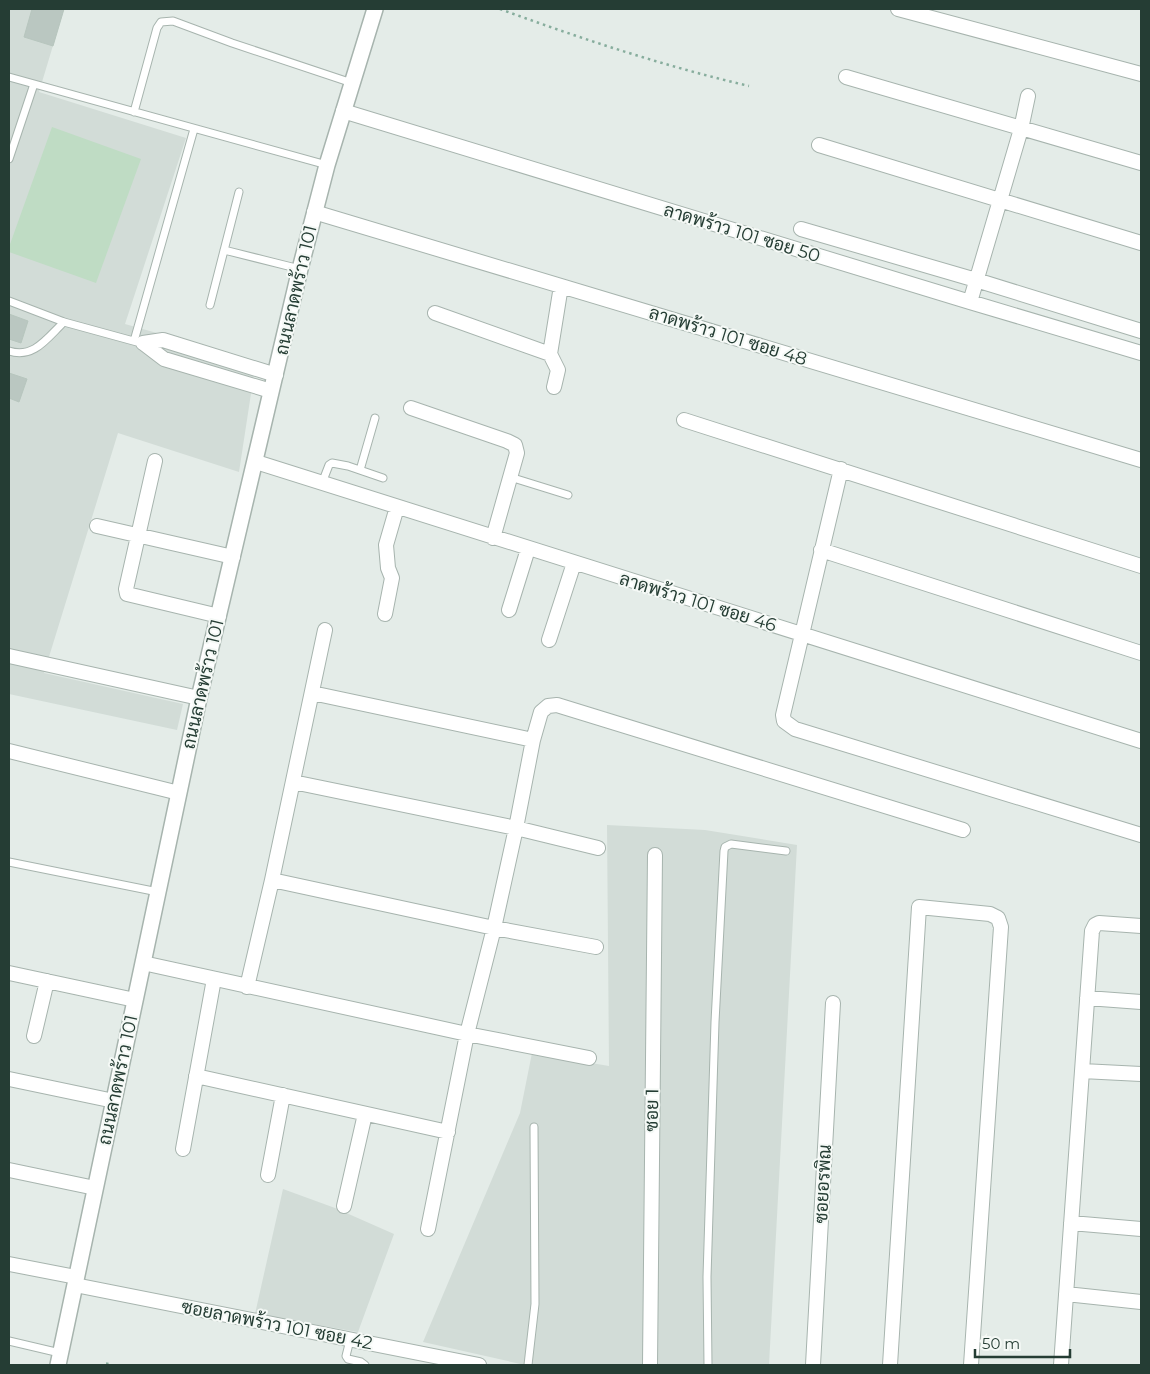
<svg xmlns="http://www.w3.org/2000/svg" width="1150" height="1374" font-family="Montserrat,Sarabun,sans-serif">
  <rect width="100%" height="100%" fill="#e4ece8"/>
  <!-- built -->
  <path fill="#d2dcd7" d="M 9,9 L 64,9 L 39,92 L 186,138 L 125,324 L 256,361 L 239,472 L 118,433 L 44,673 L 183,704 L 177,730 L 9,694 Z
    M 607,825 L 705,830 L 797,845 L 769,1365 L 525,1365 L 423,1342 L 520,1113 L 532,1053 L 609,1066 Z
    M 283,1189 L 335,1208 L 394,1234 L 358,1332 L 255,1314 Z"/>
  <!-- green -->
  <path fill="#bfdcc4" d="M 52,127 L 141,159 L 96,283 L 9,252 L 9,247 Z"/>
  <!-- building -->
  <path fill="#bac7c1" stroke="#b7c6be" d="M 32,9 L 64,9 L 53,46 L 24,37 Z
    M 9,314 L 28,321 L 21,343 L 9,339 Z
    M 9,373 L 27,379 L 19,402 L 9,398 Z"/>
  <g fill="none" stroke-linecap="round" stroke-linejoin="round">
    <!-- service casing -->
    <g stroke="#a7b4ae" stroke-width="9">
      <path id="service" d="M 9,77 L 327,165
        M 134,112 L 157,28 L 161,22 L 173,21 L 232,43 L 352,83
        M 9,159 L 34,84
        M 224,250 L 300,269
        M 9,301 L 64,322 L 137,342
        M 210,305 L 239,192
        M 134,341 L 194,129
        M 9,351 C 34,359 47,338 64,322
        M 360,470 L 375,418
        M 510,477 L 568,495
        M 322,483 L 329,465 L 332,463 L 348,466 L 383,478
        M 9,862 L 158,892
        M 350,1340 L 346,1356 L 348,1359 L 361,1362 L 365,1365
        M 9,1341 L 60,1353
        M 528,1365 L 535,1304 L 534,1127
        M 708,1365 L 707,1277 L 715,1022 L 724,851 L 725,847 L 731,844 L 786,851"/>
    </g>
    <!-- minor casing -->
    <g stroke="#a7b4ae" stroke-width="16">
      <path id="minor" d="M 898,9 L 1141,74
        M 846,77 L 1141,163
        M 343,111 L 970,302 L 1141,353
        M 819,145 L 1141,243
        M 314,212 L 1141,460
        M 801,229 L 976,280 L 1141,331
        M 970,302 L 1021,129 L 1028,96
        M 435,313 L 550,354
        M 143,343 L 164,359 L 271,391
        M 143,343 L 163,340 L 276,375
        M 554,387 L 558,370 L 550,354 L 561,286
        M 411,408 L 507,441 L 515,445 L 517,453 L 493,538
        M 684,420 L 1141,566
        M 155,461 L 126,589 L 127,594 L 219,616
        M 256,462 L 1141,741
        M 841,469 L 783,715 L 784,721 L 795,729 L 1141,835
        M 97,526 L 233,557
        M 821,550 L 1141,653
        M 509,610 L 528,549
        M 385,614 L 392,578 L 388,568 L 386,545 L 397,507
        M 549,640 L 574,563
        M 9,656 L 199,698
        M 312,693 L 533,740
        M 9,751 L 179,793
        M 293,782 L 516,828 L 598,848
        M 272,880 L 494,928 L 596,947
        M 143,963 L 467,1034 L 589,1058
        M 9,973 L 135,1000
        M 247,987 L 272,880 L 325,630
        M 1087,998 L 1141,1002
        M 34,1036 L 47,981
        M 1082,1071 L 1141,1074
        M 196,1076 L 448,1132
        M 9,1079 L 114,1101
        M 183,1149 L 214,979
        M 9,1170 L 95,1188
        M 268,1175 L 283,1095
        M 344,1206 L 365,1114
        M 1071,1223 L 1141,1229
        M 428,1229 L 467,1034 L 494,928 L 516,828 L 533,740 L 541,712 L 548,706 L 557,705 L 963,830
        M 9,1264 L 76,1277
        M 75,1285 L 479,1365
        M 1066,1294 L 1141,1302
        M 650,1365 L 655,855
        M 813,1365 L 833,1003
        M 890,1365 L 919,907 L 990,914 L 998,918 L 1001,927 L 971,1365
        M 1061,1365 L 1092,931 L 1095,925 L 1099,923 L 1141,926"/>
    </g>
    <!-- tertiary casing -->
    <g stroke="#a7b4ae" stroke-width="18">
      <path id="tertiary" d="M 58,1365 L 199,698 L 300,269 L 327,165 L 375,9"/>
    </g>
    <!-- path -->
    <path stroke="#87ad9d" stroke-width="2.5" stroke-dasharray="2.5 4" stroke-linecap="butt" d="M 500,9 C 582,39 664,66 749,86
      M 107,1365 L 108,1360"/>
    <!-- service -->
    <use href="#service" stroke="#fff" stroke-width="7"/>
    <!-- minor -->
    <use href="#minor" stroke="#fff" stroke-width="14"/>
    <!-- tertiary -->
    <use href="#tertiary" stroke="#fff" stroke-width="15"/>
  </g>
  <g text-anchor="middle" dominant-baseline="central" stroke-width="4" stroke-linejoin="round" paint-order="stroke">
    <!-- street labels -->
    <g font-size="18" fill="#253d34" stroke="#f5f9f6">
      <text transform="translate(742 233) rotate(17)">ลาดพร้าว 101 ซอย 50</text>
      <text transform="translate(296 290) rotate(-77)">ถนนลาดพร้าว 101</text>
      <text transform="translate(728 336) rotate(17)">ลาดพร้าว 101 ซอย 48</text>
      <text transform="translate(698 602) rotate(17)">ลาดพร้าว 101 ซอย 46</text>
      <text transform="translate(203 684) rotate(-77)">ถนนลาดพร้าว 101</text>
      <text transform="translate(118 1080) rotate(-78)">ถนนลาดพร้าว 101</text>
      <text transform="translate(652 1110) rotate(-89)">ซอย 1</text>
      <text transform="translate(823 1184) rotate(-87)">ซอยอรพิณ</text>
      <text transform="translate(277 1325) rotate(11)">ซอยลาดพร้าว 101 ซอย 42</text>
    </g>
  </g>
  <!-- border -->
  <rect width="1150" height="1374" fill="none" stroke="#253d34" stroke-width="20"/>
  <!-- scale -->
  <path d="M975 1349v8h95v-8" fill="none" stroke="#253d34" stroke-width="2.5"/>
  <text x="982" y="1349" font-size="15" fill="#253d34" stroke="#f5f9f6" stroke-width="4" paint-order="stroke">50 m</text>
</svg>
